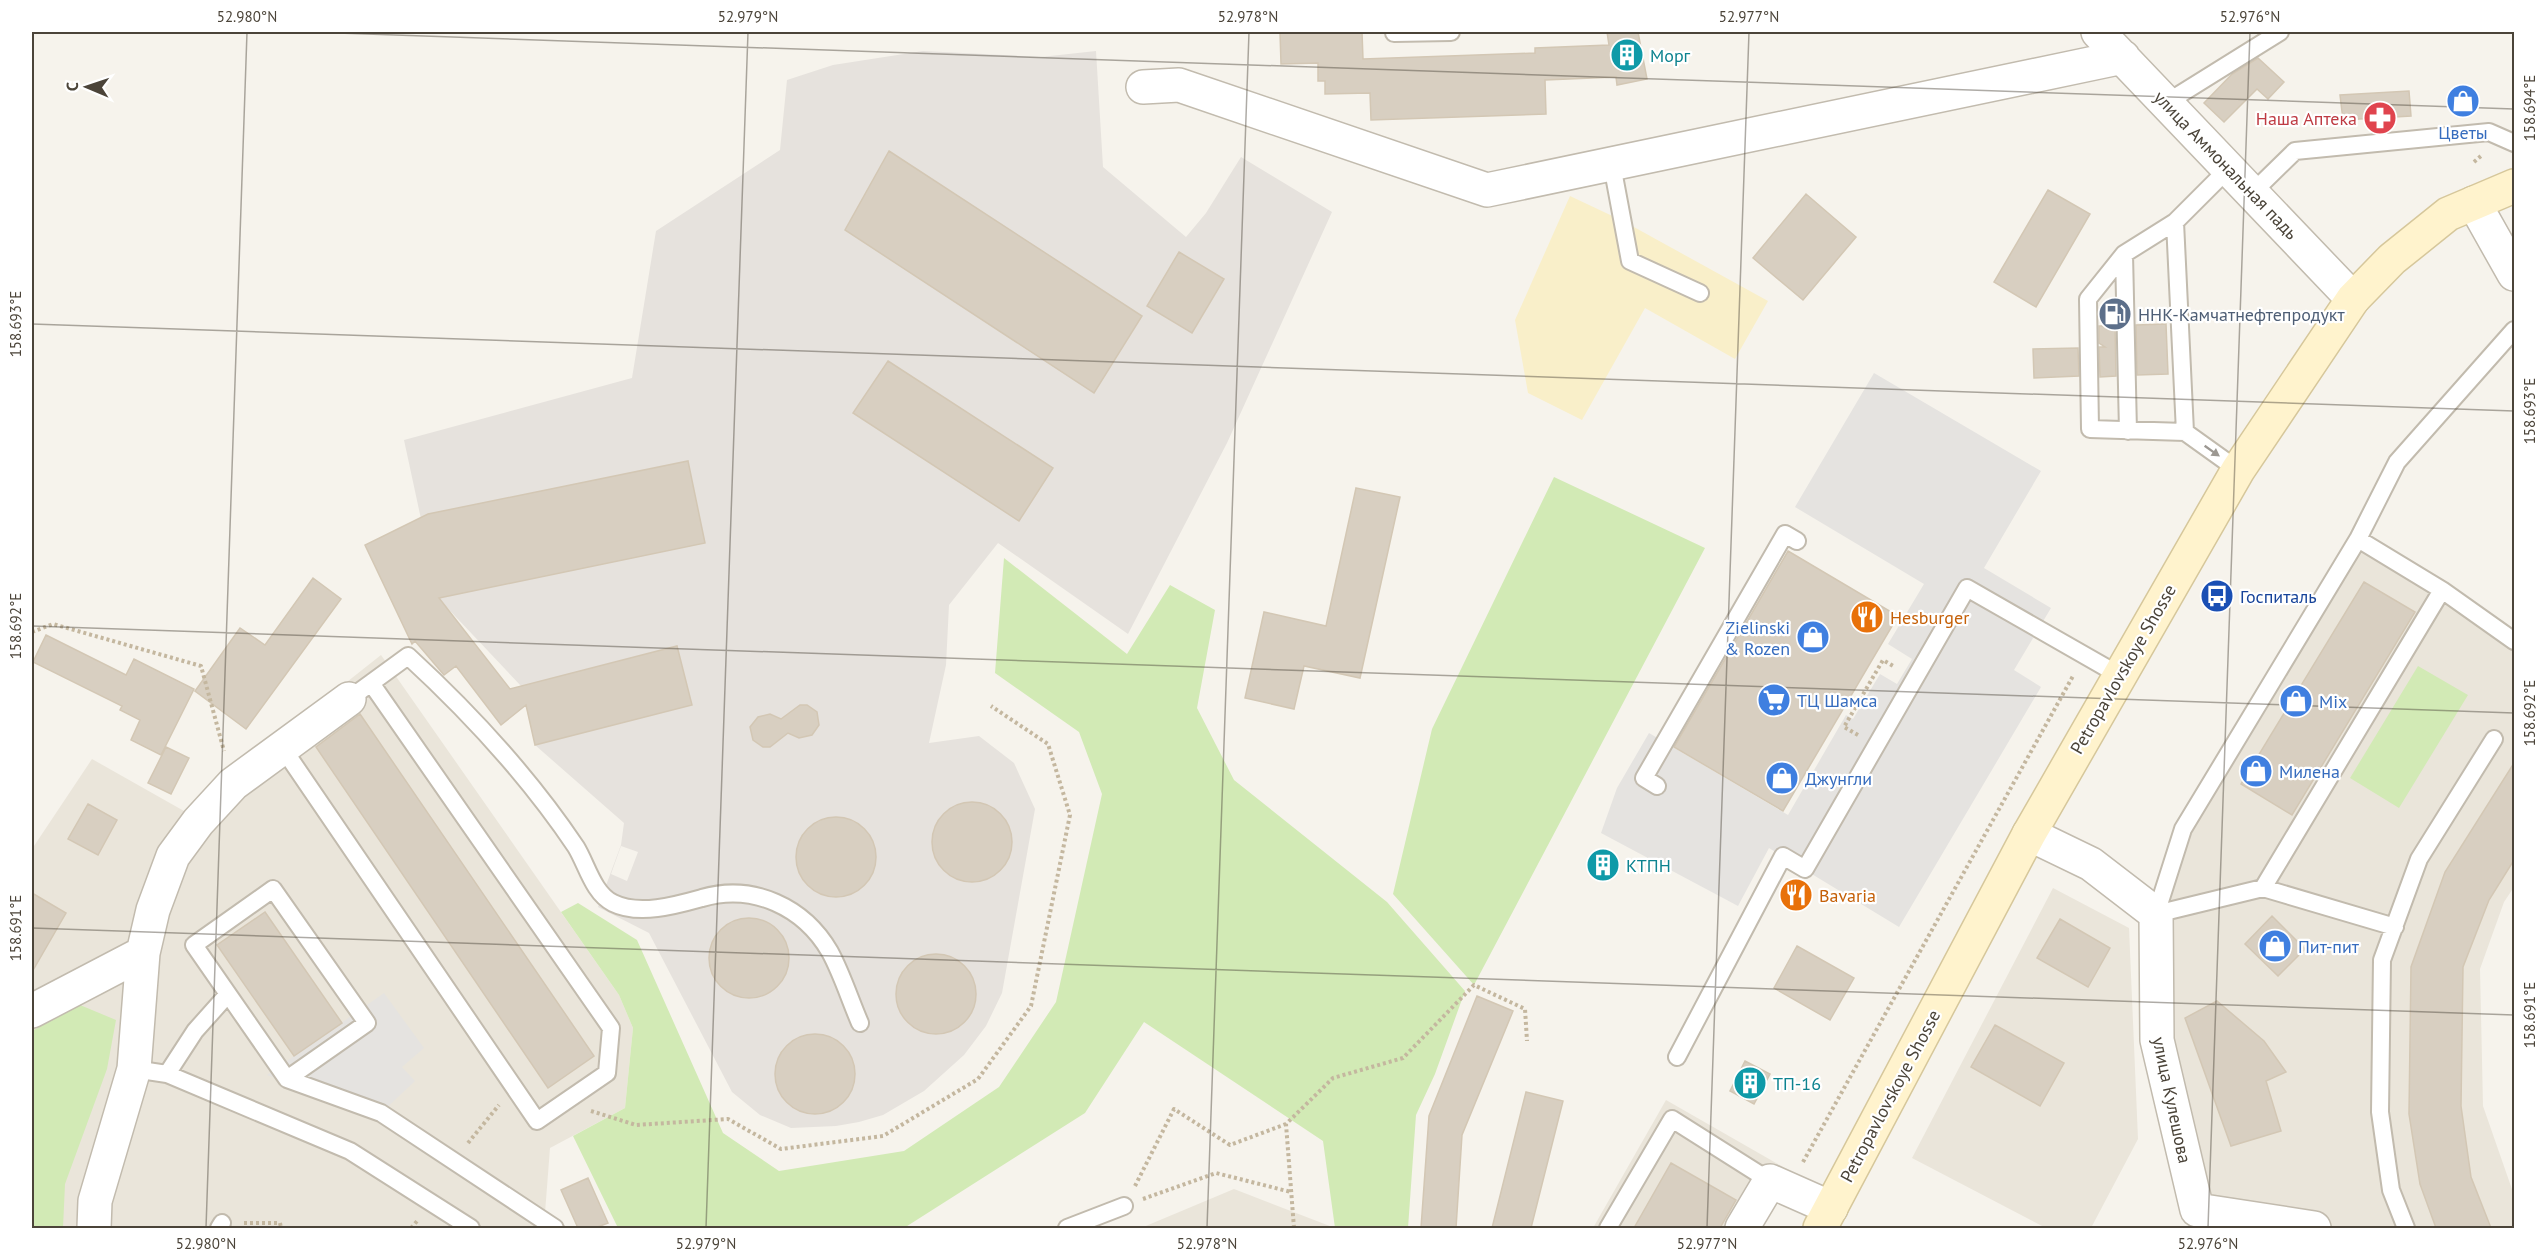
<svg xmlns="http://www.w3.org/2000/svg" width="2546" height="1260" font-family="'PT Sans',sans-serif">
  <rect width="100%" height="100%" fill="#f6f3ec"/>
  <!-- residential -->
  <path fill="#eae5da" d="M 2358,539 L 2514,641 L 2514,887 L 2504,902 L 2480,969 L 2483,1106 L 2514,1195 L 2514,1228 L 2314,1228 L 2197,1210 L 2156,914 L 2183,829 Z
    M 381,655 L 619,995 L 633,1028 L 625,1108 L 550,1148 L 544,1226 L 546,1228 L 32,1228 L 32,849 L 92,759 L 184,811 Z
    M 2053,888 L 2129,928 L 2138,1139 L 2091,1228 L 2046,1228 L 1912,1158 Z
    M 1666,1100 L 1792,1172 L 1757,1228 L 1593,1228 Z
    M 1234,1189 L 1335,1228 L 1141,1228 Z"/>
  <!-- industrial -->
  <path fill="#e6e2dd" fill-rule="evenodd" d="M 923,51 L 1041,57 L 1096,51 L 1103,167 L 1186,237 L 1206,213 L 1241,157 L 1332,212 L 1227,443 L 1128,634 L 998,543 L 949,605 L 946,665 L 929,743 L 979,736 L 1014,763 L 1035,809 L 1002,993 L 986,1026 L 964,1055 L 924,1091 L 883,1115 L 859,1122 L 836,1126 L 791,1128 L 760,1115 L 732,1092 L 649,933 L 598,907 L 621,845 L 624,823 L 535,745 L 521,686 L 438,598 L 404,440 L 632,378 L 656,231 L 780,150 L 787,80 L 833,65 ZM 621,846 L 638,852 L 627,881 L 611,874 Z"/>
  <!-- green -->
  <path fill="#d2eab5" d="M 1554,477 L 1705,548 L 1474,985 L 1393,894 L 1432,729 Z
    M 1004,558 L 1127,654 L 1170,585 L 1215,610 L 1197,708 L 1234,780 L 1387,902 L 1465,991 L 1435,1074 L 1416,1115 L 1408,1228 L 1335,1228 L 1323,1141 L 1144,1022 L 1085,1113 L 904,1228 L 618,1228 L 573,1136 L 625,1108 L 633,1028 L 619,995 L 561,912 L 578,903 L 637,940 L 723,1133 L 779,1171 L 904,1151 L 999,1087 L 1056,1002 L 1102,794 L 1079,732 L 995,673 Z
    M 2418,666 L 2468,695 L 2399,808 L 2350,778 Z
    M 80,1005 L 116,1020 L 107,1069 L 65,1184 L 63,1228 L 32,1228 L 32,1031 Z"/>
  <!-- sand -->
  <path fill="#f9efc9" d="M 1570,196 L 1623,221 L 1768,301 L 1735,359 L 1645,308 L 1582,420 L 1528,393 L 1515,320 Z"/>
  <!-- parking -->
  <path fill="#e5e3e0" d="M 1874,373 L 2041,471 L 1984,568 L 2051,608 L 2014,670 L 2041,687 L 1899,927 L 1769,848 L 1738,906 L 1601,833 L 1617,788 L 1649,733 L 1788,815 L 1846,715 L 1853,719 L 1880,674 L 1897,684 L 1912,659 L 1888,644 L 1924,584 L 1795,507 Z
    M 384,993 L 424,1048 L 402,1067 L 415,1081 L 381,1113 L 375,1115 L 267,1075 Z"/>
  <!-- building -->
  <path fill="#d8cfc1" stroke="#d3c7b4" stroke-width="1.5" d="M 1280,32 L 1362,32 L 1363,59 L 1535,53 L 1535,48 L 1609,45 L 1607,32 L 1638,32 L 1647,79 L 1617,85 L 1616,77 L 1545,80 L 1546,114 L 1371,120 L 1370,93 L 1325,94 L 1325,81 L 1318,81 L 1318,63 L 1281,64 Z
    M 2258,58 L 2284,82 L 2268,99 L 2257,89 L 2224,122 L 2204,103 L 2232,74 Z
    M 2409,91 L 2411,116 L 2343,120 L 2340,95 Z
    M 889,151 L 1142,316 L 1094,393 L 845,230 Z
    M 2048,190 L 2090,214 L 2036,307 L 1994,282 Z
    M 1806,194 L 1856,237 L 1803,300 L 1753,258 Z
    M 1179,252 L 1224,279 L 1192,333 L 1147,306 Z
    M 2166,324 L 2168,374 L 2137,375 L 2136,325 Z
    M 2099,326 L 2115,326 L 2116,376 L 2100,377 L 2099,347 L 2105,347 L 2099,343 Z
    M 2078,348 L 2079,376 L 2034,378 L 2033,349 Z
    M 888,361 L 1053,468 L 1019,521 L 853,413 Z
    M 688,461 L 705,543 L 439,598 L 510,689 L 677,646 L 692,705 L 535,745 L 526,705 L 501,725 L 456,666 L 444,675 L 415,641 L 412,644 L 365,545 L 428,514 Z
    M 1356,488 L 1400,497 L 1360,678 L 1304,666 L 1294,709 L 1245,698 L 1264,612 L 1326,626 Z
    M 1788,551 L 1898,616 L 1783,811 L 1674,747 Z
    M 313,578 L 341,599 L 246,729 L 195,691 L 240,628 L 265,645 Z
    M 2364,582 L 2415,612 L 2292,815 L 2241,784 Z
    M 46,635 L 126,675 L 134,659 L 194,689 L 161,755 L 131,740 L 140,720 L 120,710 L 122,706 L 33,662 Z
    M 800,705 L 807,705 L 817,712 L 819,725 L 812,735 L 799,738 L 788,733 L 770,747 L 763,747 L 753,740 L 750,727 L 758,717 L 770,714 L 781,719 Z
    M 360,714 L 594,1056 L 548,1088 L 316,747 Z
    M 166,747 L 189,758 L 171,794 L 148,783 Z
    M 2514,763 L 2514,860 L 2489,900 L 2463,967 L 2461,1106 L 2471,1177 L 2491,1228 L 2436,1228 L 2420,1184 L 2409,1114 L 2411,967 L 2445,872 Z
    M932 842a40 40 0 1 1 80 0a40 40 0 1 1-80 0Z
    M 88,804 L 117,820 L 98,855 L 68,839 Z
    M796 857a40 40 0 1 1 80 0a40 40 0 1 1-80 0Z
    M 32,893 L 66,913 L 32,972 Z
    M 265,912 L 342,1023 L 294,1056 L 217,945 Z
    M 2272,916 L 2305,949 L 2278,976 L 2245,944 Z
    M709 958a40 40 0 1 1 80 0a40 40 0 1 1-80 0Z
    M 2060,919 L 2110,948 L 2088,987 L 2037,958 Z
    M 1797,946 L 1854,978 L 1830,1020 L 1774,988 Z
    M896 994a40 40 0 1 1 80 0a40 40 0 1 1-80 0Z
    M 1477,996 L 1513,1011 L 1462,1135 L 1456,1228 L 1421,1228 L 1429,1116 Z
    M 2217,1001 L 2264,1041 L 2286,1072 L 2266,1081 L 2281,1131 L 2231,1146 L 2185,1018 Z
    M 1995,1025 L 2064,1063 L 2040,1106 L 1971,1067 Z
    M775 1074a40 40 0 1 1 80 0a40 40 0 1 1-80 0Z
    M 1745,1061 L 1770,1074 L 1754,1104 L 1730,1091 Z
    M 1526,1092 L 1563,1101 L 1531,1228 L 1492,1228 Z
    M 1671,1163 L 1736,1200 L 1720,1228 L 1634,1228 Z
    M 588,1178 L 608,1223 L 595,1228 L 578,1228 L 561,1190 Z"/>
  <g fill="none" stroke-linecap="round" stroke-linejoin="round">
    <!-- lane casing -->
    <g stroke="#c2bbae" stroke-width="20">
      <path id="lane" d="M 1394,33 L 1451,32
        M 2166,103 L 2280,32
        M 1612,165 L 1630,261 L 1700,293
        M 2229,168 L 2175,222 L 2124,254 L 2088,299 L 2090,429 L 2185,432 L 2238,470
        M 2252,193 L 2295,151 L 2489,132 L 2514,143
        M 2175,222 L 2185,432
        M 2124,254 L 2128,431
        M 2358,539 L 2397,462 L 2514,330
        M 371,683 L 408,656 C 470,713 529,777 576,847 C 587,865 593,893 613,903 C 639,916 677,905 702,898 C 753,883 804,907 830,952 C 842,974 850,1000 860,1023
        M 282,747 L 537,1121 L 607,1073 L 611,1028 L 371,683 L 349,699
        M 1657,786 L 1644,778 L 1785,534 L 1797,541
        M 2263,888 L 2395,927
        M 2156,914 L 2183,829 L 2358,539 L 2442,590 L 2514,641
        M 2156,914 L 2263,888 L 2442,590
        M 1677,1057 L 1783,856 L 1805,869 L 1967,588 L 2119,675
        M 134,1069 L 167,1074 L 350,1151 L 471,1228
        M 167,1074 L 195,1031 L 228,994 L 287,1079 L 367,1023 L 273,889 L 194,945 L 228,994
        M 287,1079 L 381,1113 L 555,1228
        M 219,1228 L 222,1223
        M 1067,1228 L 1124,1206
        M 1608,1228 L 1672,1119 L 1770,1181
        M 2406,1228 L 2391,1190 L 2380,1112 L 2382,960 L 2419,859 L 2494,739"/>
    </g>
    <!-- street casing -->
    <g stroke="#c2bbae" stroke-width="36">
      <path id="street" d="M 2098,32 L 2353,299
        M 1143,87 L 1179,85 L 1487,190 L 2123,57
        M 2474,203 L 2514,274
        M 2029,834 L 2091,864 L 2156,914 L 2157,1040 L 2197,1210 L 2314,1228
        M 32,1011 L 143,953
        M 94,1228 L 95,1201 L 134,1069 L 143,953 L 153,910 L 173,856 L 198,822 L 233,784 L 349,699
        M 1742,1228 L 1770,1181 L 1831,1208"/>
    </g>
    <!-- secondary casing -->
    <g stroke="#d6c79b" stroke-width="36">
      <path id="secondary" d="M 1820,1228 L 2029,834 L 2238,470 L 2353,299 L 2392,259 L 2448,214 L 2514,186"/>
    </g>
    <!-- path -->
    <path stroke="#c4b79f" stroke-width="4" stroke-dasharray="3 3" stroke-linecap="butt" d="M 2474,162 L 2481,156
      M 32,632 L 53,624 L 201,666 L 224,751
      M 1858,735 L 1844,727 L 1883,660 L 1895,667
      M 591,1111 L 636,1125 L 728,1119 L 781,1149 L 883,1136 L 978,1079 L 1031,1006 L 1070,815 L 1048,744 L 991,706
      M 468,1143 L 499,1105
      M 1803,1162 L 2073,676
      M 1135,1186 L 1174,1109 L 1230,1145 L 1286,1124
      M 1143,1199 L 1216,1173 L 1291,1192
      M 244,1223 L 280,1223 L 281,1228
      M 411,1228 L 418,1220
      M 1294,1228 L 1286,1124 L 1333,1078 L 1403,1058 L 1474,985 L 1525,1009 L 1527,1041"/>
    <!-- lane -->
    <use href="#lane" stroke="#fff" stroke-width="16"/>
    <!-- street -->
    <use href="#street" stroke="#fff" stroke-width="33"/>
    <!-- secondary -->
    <use href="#secondary" stroke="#fff3cd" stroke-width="33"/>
  </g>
  <!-- one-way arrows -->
  <defs><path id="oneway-solid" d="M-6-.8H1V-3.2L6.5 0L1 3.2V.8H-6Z" transform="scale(1.5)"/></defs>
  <use fill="#9c9892" href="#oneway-solid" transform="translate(2212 451) rotate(35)"/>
  <!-- ticks -->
  <path fill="none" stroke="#4b4439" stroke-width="1.5" stroke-opacity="0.45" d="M 309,32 L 2514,109M 32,324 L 2514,411M 32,626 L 2514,713M 32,928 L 2514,1015M 206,1228 L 247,32M 706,1228 L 748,32M 1207,1228 L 1249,32M 1707,1228 L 1749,32M 2208,1228 L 2250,32"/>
  <!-- icons -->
  <defs>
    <g id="building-disc" transform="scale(1.725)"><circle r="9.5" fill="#0f9aa8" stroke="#fff"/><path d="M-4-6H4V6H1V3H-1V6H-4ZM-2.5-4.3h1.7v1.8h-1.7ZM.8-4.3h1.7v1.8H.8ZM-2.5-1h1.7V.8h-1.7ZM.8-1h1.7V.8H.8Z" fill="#fff"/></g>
    <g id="shop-disc" transform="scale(1.725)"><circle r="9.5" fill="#3f7fe0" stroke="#fff"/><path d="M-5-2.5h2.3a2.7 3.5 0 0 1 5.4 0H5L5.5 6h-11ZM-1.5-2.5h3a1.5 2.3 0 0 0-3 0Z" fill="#fff"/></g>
    <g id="pharmacy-disc" transform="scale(1.725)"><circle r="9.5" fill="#e0444e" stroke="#fff"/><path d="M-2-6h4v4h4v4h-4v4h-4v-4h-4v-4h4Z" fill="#fff"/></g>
    <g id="fuel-disc" transform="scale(1.725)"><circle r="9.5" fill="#5c6f8a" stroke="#fff"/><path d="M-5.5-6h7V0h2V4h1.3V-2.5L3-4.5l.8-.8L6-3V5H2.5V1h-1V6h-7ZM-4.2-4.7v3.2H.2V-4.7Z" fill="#fff"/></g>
    <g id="bus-disc" transform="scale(1.725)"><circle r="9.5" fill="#1a4fb4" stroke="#fff"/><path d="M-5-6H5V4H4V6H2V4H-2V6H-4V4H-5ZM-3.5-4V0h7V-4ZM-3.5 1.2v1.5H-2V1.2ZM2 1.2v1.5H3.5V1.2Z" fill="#fff"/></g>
    <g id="restaurant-disc" transform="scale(1.725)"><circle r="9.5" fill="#e8710a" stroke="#fff"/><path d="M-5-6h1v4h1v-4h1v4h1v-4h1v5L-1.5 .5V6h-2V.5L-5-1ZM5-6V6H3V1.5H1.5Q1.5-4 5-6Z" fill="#fff"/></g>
    <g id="supermarket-disc" transform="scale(1.725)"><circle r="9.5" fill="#3f7fe0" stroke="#fff"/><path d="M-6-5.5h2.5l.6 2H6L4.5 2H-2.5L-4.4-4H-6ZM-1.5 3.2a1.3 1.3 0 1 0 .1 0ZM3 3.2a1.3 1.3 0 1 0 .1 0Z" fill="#fff"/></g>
  </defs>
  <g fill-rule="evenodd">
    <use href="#building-disc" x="1627" y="55"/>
    <use href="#shop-disc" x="2463" y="101"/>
    <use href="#pharmacy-disc" x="2380" y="118"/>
    <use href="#fuel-disc" x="2115" y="314"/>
    <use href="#bus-disc" x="2217" y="596"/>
    <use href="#restaurant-disc" x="1867" y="617"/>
    <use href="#shop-disc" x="1813" y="637"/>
    <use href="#supermarket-disc" x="1774" y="700"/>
    <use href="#shop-disc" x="2296" y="701"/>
    <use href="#shop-disc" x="2256" y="771"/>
    <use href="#shop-disc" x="1782" y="778"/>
    <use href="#building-disc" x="1603" y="865"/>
    <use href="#restaurant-disc" x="1796" y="895"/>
    <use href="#shop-disc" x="2275" y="946"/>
    <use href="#building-disc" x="1750" y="1083"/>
  </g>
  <g text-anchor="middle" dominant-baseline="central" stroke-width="4.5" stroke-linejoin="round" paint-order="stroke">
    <!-- culture labels -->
    <g font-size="18" fill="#0d838f" stroke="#fff" text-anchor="start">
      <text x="1650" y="55">Морг</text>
      <text x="1626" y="865">КТПН</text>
      <text x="1773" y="1083">ТП-16</text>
    </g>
    <!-- health labels -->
    <g font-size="18" fill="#be3a42" stroke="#fff" text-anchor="end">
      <text x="2357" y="118">Наша Аптека</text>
    </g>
    <!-- shop labels -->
    <g font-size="18" fill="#366cbe" stroke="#fff" text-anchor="start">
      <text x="2463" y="132" text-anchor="middle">Цветы</text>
      <text x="1790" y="627" text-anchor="end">Zielinski<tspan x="1790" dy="21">&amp; Rozen</tspan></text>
      <text x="1797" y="700">ТЦ Шамса</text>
      <text x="2319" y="701">Mix</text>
      <text x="2279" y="771">Милена</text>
      <text x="1805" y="778">Джунгли</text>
      <text x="2298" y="946">Пит-пит</text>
    </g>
    <!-- street labels -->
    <g font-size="18" fill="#4b4439" stroke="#fff">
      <text transform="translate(2226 165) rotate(46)">улица Аммональная падь</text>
      <text transform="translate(2123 669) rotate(-60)">Petropavlovskoye Shosse</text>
      <text transform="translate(1890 1096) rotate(-62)">Petropavlovskoye Shosse</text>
      <text transform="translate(2172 1100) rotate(78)">улица Кулешова</text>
    </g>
    <!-- service labels -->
    <g font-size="18" fill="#4e5e75" stroke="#fff" text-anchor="start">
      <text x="2138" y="314">ННК-Камчатнефтепродукт</text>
    </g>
    <!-- transit labels -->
    <g font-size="18" fill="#164399" stroke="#fff" text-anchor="start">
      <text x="2240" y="596">Госпиталь</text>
    </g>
    <!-- food labels -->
    <g font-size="18" fill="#c56008" stroke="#fff" text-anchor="start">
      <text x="1890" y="617">Hesburger</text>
      <text x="1819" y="895">Bavaria</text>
    </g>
  </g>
  <!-- border -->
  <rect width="2546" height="1260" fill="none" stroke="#ffffff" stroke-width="66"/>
  <!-- north arrow -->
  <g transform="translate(87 87) rotate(272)" stroke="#ffffff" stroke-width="4.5" paint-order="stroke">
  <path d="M0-4.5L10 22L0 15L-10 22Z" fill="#4b4439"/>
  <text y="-9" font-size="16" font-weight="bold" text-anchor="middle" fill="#4b4439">С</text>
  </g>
  <rect x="33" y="33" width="2480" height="1194" fill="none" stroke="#4b4439" stroke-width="2"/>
  <g font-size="15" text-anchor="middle" fill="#4b4439">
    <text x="247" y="22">52.980°N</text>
    <text x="748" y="22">52.979°N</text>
    <text x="1248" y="22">52.978°N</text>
    <text x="1749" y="22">52.977°N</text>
    <text x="2250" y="22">52.976°N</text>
    <text transform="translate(2530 108) rotate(-90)" y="5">158.694°E</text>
    <text transform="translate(16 324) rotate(-90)" y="5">158.693°E</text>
    <text transform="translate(2530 411) rotate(-90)" y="5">158.693°E</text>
    <text transform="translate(16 626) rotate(-90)" y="5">158.692°E</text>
    <text transform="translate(2530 713) rotate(-90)" y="5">158.692°E</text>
    <text transform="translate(16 928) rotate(-90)" y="5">158.691°E</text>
    <text transform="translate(2530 1015) rotate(-90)" y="5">158.691°E</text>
    <text x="206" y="1249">52.980°N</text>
    <text x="706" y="1249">52.979°N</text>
    <text x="1207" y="1249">52.978°N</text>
    <text x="1707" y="1249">52.977°N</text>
    <text x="2208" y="1249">52.976°N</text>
  </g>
</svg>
